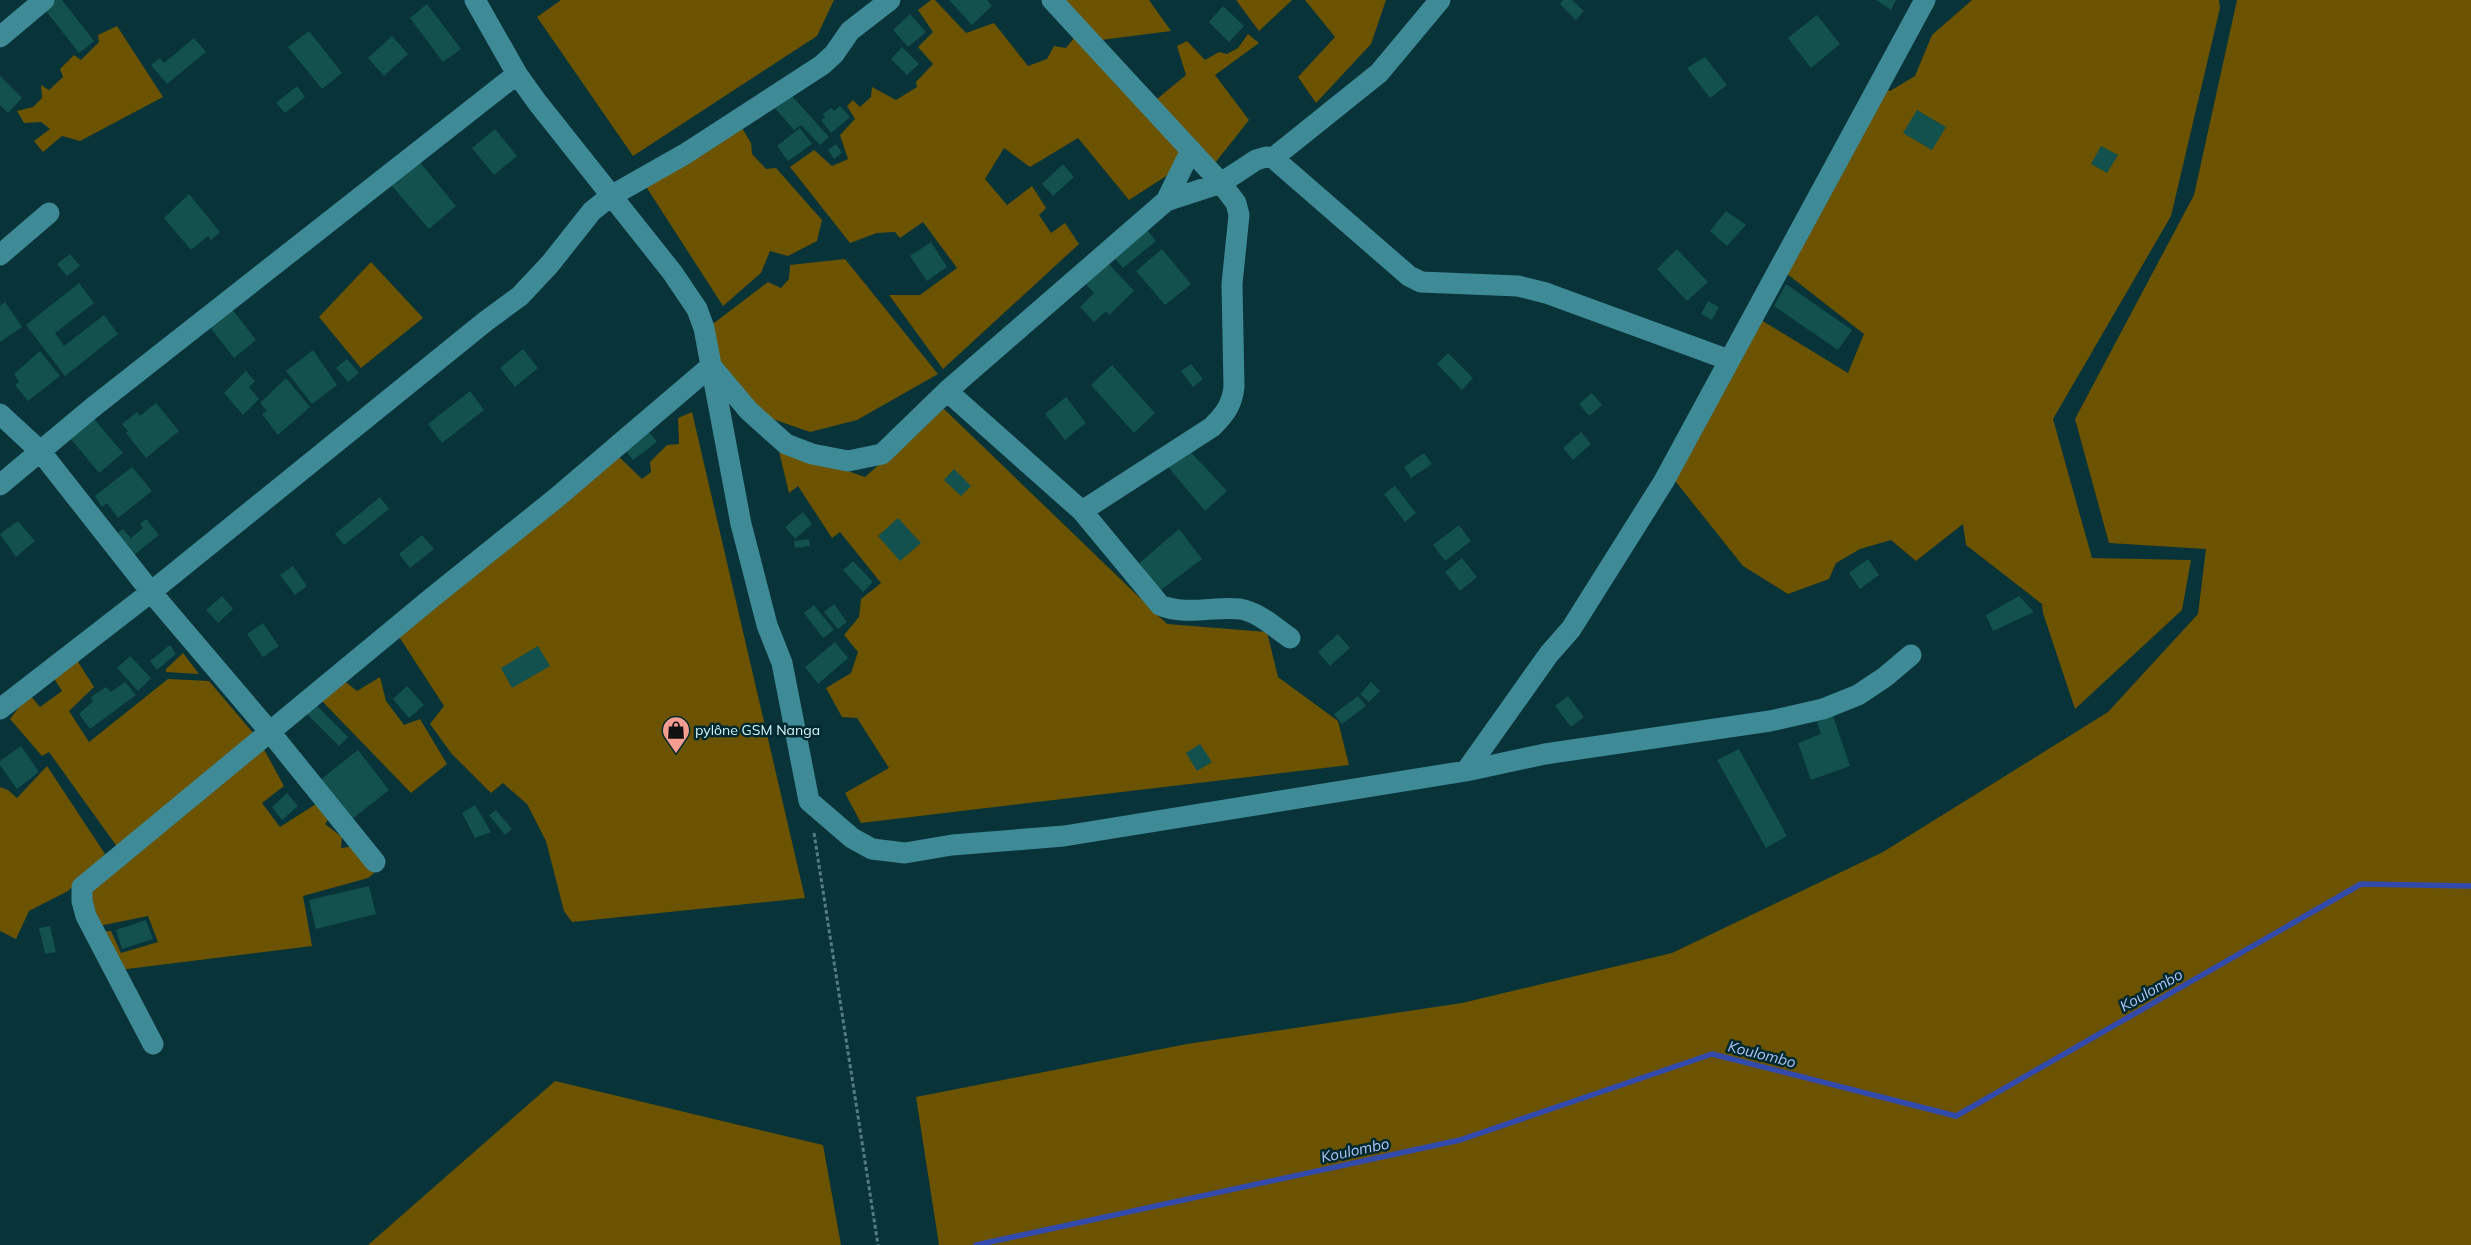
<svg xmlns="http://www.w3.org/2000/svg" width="2471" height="1245" font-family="Mulish,sans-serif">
  <rect width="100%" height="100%" fill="#083339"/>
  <!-- green -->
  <path fill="#6c5302" d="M 561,0 L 834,0 L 817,36 L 633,156 L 537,17 Z
    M 931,0 L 935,0 L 966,33 L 994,23 L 1028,66 L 1047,59 L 1054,46 L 1066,48 L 1074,38 L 1183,152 L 1174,171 L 1129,200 L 1078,138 L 1030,167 L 1004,148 L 985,179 L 1007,205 L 1032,186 L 1046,208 L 1039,215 L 1051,233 L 1065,223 L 1079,244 L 943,369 L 889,295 L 920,295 L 957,268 L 923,222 L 900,238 L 895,232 L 877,233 L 850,243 L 790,167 L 814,150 L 832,166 L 848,159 L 840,135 L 855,119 L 847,106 L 853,100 L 860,107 L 871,97 L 872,87 L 896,100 L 917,87 L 916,82 L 933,64 L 918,47 L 933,32 L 918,10 Z
    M 1062,0 L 1149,0 L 1171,31 L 1101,40 Z
    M 1236,0 L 1292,0 L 1259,31 Z
    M 1305,0 L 1386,0 L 1371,44 L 1316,103 L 1298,77 L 1335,37 Z
    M 1972,0 L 2219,0 L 2220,8 L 2171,216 L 2053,419 L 2092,558 L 2191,560 L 2182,610 L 2075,709 L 2043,613 L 2042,604 L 1966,545 L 1963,524 L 1916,561 L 1891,540 L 1860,549 L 1836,563 L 1829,579 L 1788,594 L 1743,566 L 1672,477 L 1761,320 L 1848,373 L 1864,334 L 1782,270 L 1883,88 L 1890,91 L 1915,76 L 1932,35 Z
    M 2237,0 L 2471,0 L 2471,1245 L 939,1245 L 916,1097 L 1187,1044 L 1462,1003 L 1672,953 L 1883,852 L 2108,712 L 2198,614 L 2206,549 L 2109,543 L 2075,419 L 2194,195 Z
    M 117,26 L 163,97 L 80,141 L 62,136 L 43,152 L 34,141 L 50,129 L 41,122 L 24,123 L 17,111 L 33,107 L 42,98 L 41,85 L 49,90 L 63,77 L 60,69 L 74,55 L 81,60 L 99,42 L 98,35 Z
    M 1248,34 L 1259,43 L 1215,75 L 1249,120 L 1215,163 L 1157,99 L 1186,75 L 1177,46 L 1187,41 L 1205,60 L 1219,52 L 1227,54 L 1238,48 Z
    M 742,128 L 751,143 L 752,154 L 766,169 L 776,168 L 822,220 L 817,241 L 788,256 L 770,251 L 761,273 L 723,306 L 645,185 Z
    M 845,259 L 938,374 L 857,420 L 810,432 L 761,415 L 715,358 L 710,326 L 768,282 L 781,288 L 789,279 L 790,265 Z
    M 371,262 L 423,318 L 361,368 L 319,317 Z
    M 943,408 L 1167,624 L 1267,632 L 1278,677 L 1338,721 L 1349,765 L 861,823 L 845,793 L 889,768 L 857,718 L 842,717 L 826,688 L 851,673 L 858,652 L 844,635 L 859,617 L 861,599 L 881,583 L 840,532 L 832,538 L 798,486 L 789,493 L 778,447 L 865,477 Z
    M 692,412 L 805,898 L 572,922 L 564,911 L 546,841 L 527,804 L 503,783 L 491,793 L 451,753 L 430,724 L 444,706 L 396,632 L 616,454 L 642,479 L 651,472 L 650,462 L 667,445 L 679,444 L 678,418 Z
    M 183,653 L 199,674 L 166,672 L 166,669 Z
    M 75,657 L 94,687 L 69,711 L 89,742 L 168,679 L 209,681 L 254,734 L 118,848 L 49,752 L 42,756 L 10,719 L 29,694 L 40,707 L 62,691 L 53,677 Z
    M 380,677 L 386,701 L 404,725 L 420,719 L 447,764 L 411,793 L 322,701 L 342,679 L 357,691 Z
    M 261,744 L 284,786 L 262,803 L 280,827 L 316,804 L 330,817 L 325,824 L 342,837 L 341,848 L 355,846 L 374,873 L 368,878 L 303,896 L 312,946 L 119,970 L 98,932 L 111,931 L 121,953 L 158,942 L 148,916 L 99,926 L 89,888 Z
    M 47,766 L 105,854 L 68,891 L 29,911 L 16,939 L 0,931 L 0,787 L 8,790 L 17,798 Z
    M 555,1081 L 823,1145 L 841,1245 L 368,1245 Z"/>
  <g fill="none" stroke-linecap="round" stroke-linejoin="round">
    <!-- stream -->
    <path stroke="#324aab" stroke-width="5.5" d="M 976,1245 L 1460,1140 L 1712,1054 L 1956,1116 L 2361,884 L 2471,886"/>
  </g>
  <!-- building -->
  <path fill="#12514d" d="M 42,0 L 62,0 L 94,41 L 79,53 L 39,2 Z
    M 949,0 L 987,0 L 992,6 L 972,25 Z
    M 1563,0 L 1572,0 L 1584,11 L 1576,20 L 1560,4 Z
    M 1876,0 L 1896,0 L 1891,10 Z
    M 427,4 L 461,49 L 443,62 L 410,18 Z
    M 1223,6 L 1244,26 L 1229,42 L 1209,22 Z
    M 910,14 L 926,32 L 908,47 L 893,30 Z
    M 1817,15 L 1840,44 L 1811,68 L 1788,38 Z
    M 309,31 L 342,73 L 322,89 L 288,47 Z
    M 392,36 L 408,54 L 384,76 L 368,58 Z
    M 194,38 L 206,52 L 167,84 L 151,65 L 160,58 L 164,63 Z
    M 902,47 L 919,64 L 907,75 L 891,59 Z
    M 1705,57 L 1727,85 L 1710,98 L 1687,68 Z
    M 0,76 L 22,98 L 8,113 L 0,105 Z
    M 782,85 L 829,137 L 820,145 L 801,125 L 794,130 L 773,106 Z
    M 297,86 L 305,97 L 285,113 L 276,103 Z
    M 840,106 L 850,117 L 831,133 L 821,120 L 825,117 L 823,114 L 831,108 L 834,111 Z
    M 1917,110 L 1946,127 L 1932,150 L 1903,133 Z
    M 800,128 L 812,144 L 788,161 L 777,146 Z
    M 495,129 L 517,156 L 494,175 L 472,148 Z
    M 836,144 L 842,153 L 834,159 L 828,150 Z
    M 2101,146 L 2118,155 L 2107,173 L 2091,164 Z
    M 413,154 L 456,206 L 429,229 L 385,178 Z
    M 1063,164 L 1074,177 L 1053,196 L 1042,184 Z
    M 189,194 L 220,232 L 211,240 L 208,236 L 191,250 L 164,218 Z
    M 1726,211 L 1746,225 L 1727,246 L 1710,231 Z
    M 1147,230 L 1156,241 L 1123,268 L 1114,257 Z
    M 931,242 L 947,267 L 927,281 L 910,256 Z
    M 1162,249 L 1191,284 L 1165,305 L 1136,271 Z
    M 1677,249 L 1708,282 L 1687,301 L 1657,269 Z
    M 70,254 L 80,266 L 67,276 L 57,264 Z
    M 1107,262 L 1134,291 L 1109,315 L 1106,311 L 1094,322 L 1080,307 L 1094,293 L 1085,283 Z
    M 79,283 L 94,303 L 55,333 L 64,346 L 104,315 L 118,334 L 65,376 L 26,325 Z
    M 1786,284 L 1852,330 L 1838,350 L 1774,306 Z
    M 1708,301 L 1719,307 L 1712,320 L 1701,314 Z
    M 5,302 L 22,327 L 0,342 L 0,306 Z
    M 232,309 L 256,340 L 234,358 L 210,327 Z
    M 523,349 L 538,368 L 515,387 L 500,368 Z
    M 313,350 L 337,385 L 312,404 L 286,371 Z
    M 40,351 L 60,376 L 28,401 L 15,385 L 19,382 L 14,374 Z
    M 1448,353 L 1473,378 L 1462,390 L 1437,364 Z
    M 347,359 L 359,373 L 348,382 L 336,368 Z
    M 1191,364 L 1203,379 L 1193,387 L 1181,371 Z
    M 1112,365 L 1155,413 L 1134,433 L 1091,385 Z
    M 246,371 L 255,381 L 249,387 L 259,399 L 243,415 L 224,393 Z
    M 286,378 L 310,407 L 278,435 L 262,414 L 267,411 L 260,403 Z
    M 470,391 L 484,410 L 442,443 L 428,424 Z
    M 1592,393 L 1602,405 L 1589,416 L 1579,404 Z
    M 1066,397 L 1086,423 L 1065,440 L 1045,414 Z
    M 156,403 L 179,431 L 146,458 L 126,433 L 128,431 L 122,424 L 137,412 L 140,416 Z
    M 90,414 L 123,453 L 99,473 L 67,434 Z
    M 646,428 L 657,442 L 633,460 L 622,446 Z
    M 1581,432 L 1591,444 L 1573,460 L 1563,448 Z
    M 1188,449 L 1227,491 L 1205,511 L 1168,467 Z
    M 1424,453 L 1432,464 L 1411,478 L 1404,467 Z
    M 132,467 L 152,491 L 118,518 L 107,503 L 102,507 L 95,496 Z
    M 954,469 L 971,486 L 961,496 L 944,480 Z
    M 1395,486 L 1416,513 L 1405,522 L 1384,494 Z
    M 380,497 L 389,509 L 344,545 L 335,534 Z
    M 803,512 L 812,524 L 795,539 L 785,527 Z
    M 898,518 L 921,543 L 900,561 L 878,536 Z
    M 146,519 L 159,535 L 134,555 L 117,533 L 123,529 L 131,538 L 143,528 L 140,524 Z
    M 18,521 L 35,541 L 16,557 L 0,534 Z
    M 1459,525 L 1471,541 L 1445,561 L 1433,545 Z
    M 1179,529 L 1202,559 L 1157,593 L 1136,566 Z
    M 422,535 L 434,549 L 410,568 L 399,554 Z
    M 809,539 L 810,546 L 795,548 L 794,541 Z
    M 1462,558 L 1477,577 L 1460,591 L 1445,572 Z
    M 1868,559 L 1879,575 L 1860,589 L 1849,573 Z
    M 853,561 L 873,582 L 863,592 L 843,570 Z
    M 293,566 L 307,586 L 295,595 L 280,575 Z
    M 222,596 L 233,609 L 218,623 L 206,610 Z
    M 2019,596 L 2034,612 L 1993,631 L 1986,615 Z
    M 834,604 L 847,622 L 838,629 L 824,612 Z
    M 814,605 L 834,630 L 823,638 L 804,613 Z
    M 263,623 L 279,646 L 263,657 L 247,634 Z
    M 1338,634 L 1350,648 L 1330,666 L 1318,652 Z
    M 835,642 L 848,658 L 818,684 L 805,667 Z
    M 170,645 L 176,654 L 157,670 L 150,661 Z
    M 538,646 L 550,666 L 512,688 L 501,668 Z
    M 130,656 L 151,678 L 138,691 L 117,668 Z
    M 125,682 L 136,695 L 90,729 L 79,714 L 93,701 L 91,697 L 106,687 L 111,692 Z
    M 1371,682 L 1380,691 L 1369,702 L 1360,694 Z
    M 407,686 L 424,705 L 409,718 L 393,699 Z
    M 1358,696 L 1366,706 L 1342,724 L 1334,714 Z
    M 1568,696 L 1584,717 L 1571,727 L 1555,706 Z
    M 311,700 L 348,737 L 339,746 L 302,709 Z
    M 1833,716 L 1850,766 L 1811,780 L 1798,743 L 1821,734 L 1817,722 Z
    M 1200,744 L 1212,762 L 1197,771 L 1186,753 Z
    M 21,746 L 39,772 L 17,789 L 0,765 L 0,761 Z
    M 1739,749 L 1787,836 L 1766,848 L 1717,760 Z
    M 358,750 L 389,790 L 351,820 L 320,780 Z
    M 287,793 L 298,806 L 282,820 L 272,807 Z
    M 475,805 L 491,832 L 475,838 L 462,813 Z
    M 496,810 L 512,829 L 505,835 L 489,815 Z
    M 369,886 L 376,914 L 316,929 L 309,900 Z
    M 146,920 L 153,939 L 122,949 L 116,930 Z
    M 50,926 L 56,952 L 45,954 L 39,928 Z"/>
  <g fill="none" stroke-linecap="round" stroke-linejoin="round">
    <!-- path -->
    <path stroke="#537c82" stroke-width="3" stroke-dasharray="4 2.5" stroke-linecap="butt" d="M 814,833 L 878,1245"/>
    <!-- minor -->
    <path stroke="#3e8a96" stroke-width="21" d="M 475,0 L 517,74 L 537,102 L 672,272 L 697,309 L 704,328 L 741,524 L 767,625 L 782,663 L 809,801 L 852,838 L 872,849 L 905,853 L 952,845 L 1064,836 L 1466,771 L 1545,754 L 1770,721 L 1823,709 L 1858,695 L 1885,677 L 1911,655
      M 0,37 L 44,0
      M 1273,158 L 1379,73 L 1440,0
      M 1166,201 L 1191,150
      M 0,255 L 49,213
      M 947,391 L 1082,511 L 1212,427 C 1225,414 1232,405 1234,387 L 1232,284 L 1239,215 L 1236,203 L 1221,183 L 1052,0
      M 0,414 L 40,451 L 151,592 L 270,732 L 375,862
      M 0,485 L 92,408 L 517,74
      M 1082,511 L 1160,605 C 1186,616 1213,606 1240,609 C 1259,612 1275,628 1290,638
      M 0,709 L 151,592 L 486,321 L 520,296 L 550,264 L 592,211 L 611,196 L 685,154 L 822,65 L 834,54 L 850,31 L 890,0
      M 1466,771 L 1549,654 L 1571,629 L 1664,481 L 1925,0
      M 153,1044 L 86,916 L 82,901 L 82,887 L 434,596 L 555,499 L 711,366 L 749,411 L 786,444 L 812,454 L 848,461 L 882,454 L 947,391 L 1166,201 L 1221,183 L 1256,160 L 1266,157 L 1273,158 L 1409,276 L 1421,282 L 1518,286 L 1546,293 L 1729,360"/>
  </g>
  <!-- icons -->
  <defs>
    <g id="shop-pin" transform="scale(1.4375)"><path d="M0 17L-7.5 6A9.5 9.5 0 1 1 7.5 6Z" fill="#f59d90" stroke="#00292f"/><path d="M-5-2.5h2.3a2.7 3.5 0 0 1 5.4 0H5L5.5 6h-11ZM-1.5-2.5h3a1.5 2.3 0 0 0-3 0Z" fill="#111"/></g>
  </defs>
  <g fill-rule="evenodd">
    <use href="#shop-pin" x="676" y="730"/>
  </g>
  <g text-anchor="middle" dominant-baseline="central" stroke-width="5" stroke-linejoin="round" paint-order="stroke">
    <!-- poi labels -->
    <g font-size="14" fill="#d1f5fb" stroke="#00292f" text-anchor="start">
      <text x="695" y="730">pylône GSM Nanga</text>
    </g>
    <!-- water labels -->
    <g font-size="15" font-style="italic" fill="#afc2f5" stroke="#00292f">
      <text transform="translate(2151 990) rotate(-30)">Koulombo</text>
      <text transform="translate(1762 1054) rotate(14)">Koulombo</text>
      <text transform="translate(1355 1150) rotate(-12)">Koulombo</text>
    </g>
  </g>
</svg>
